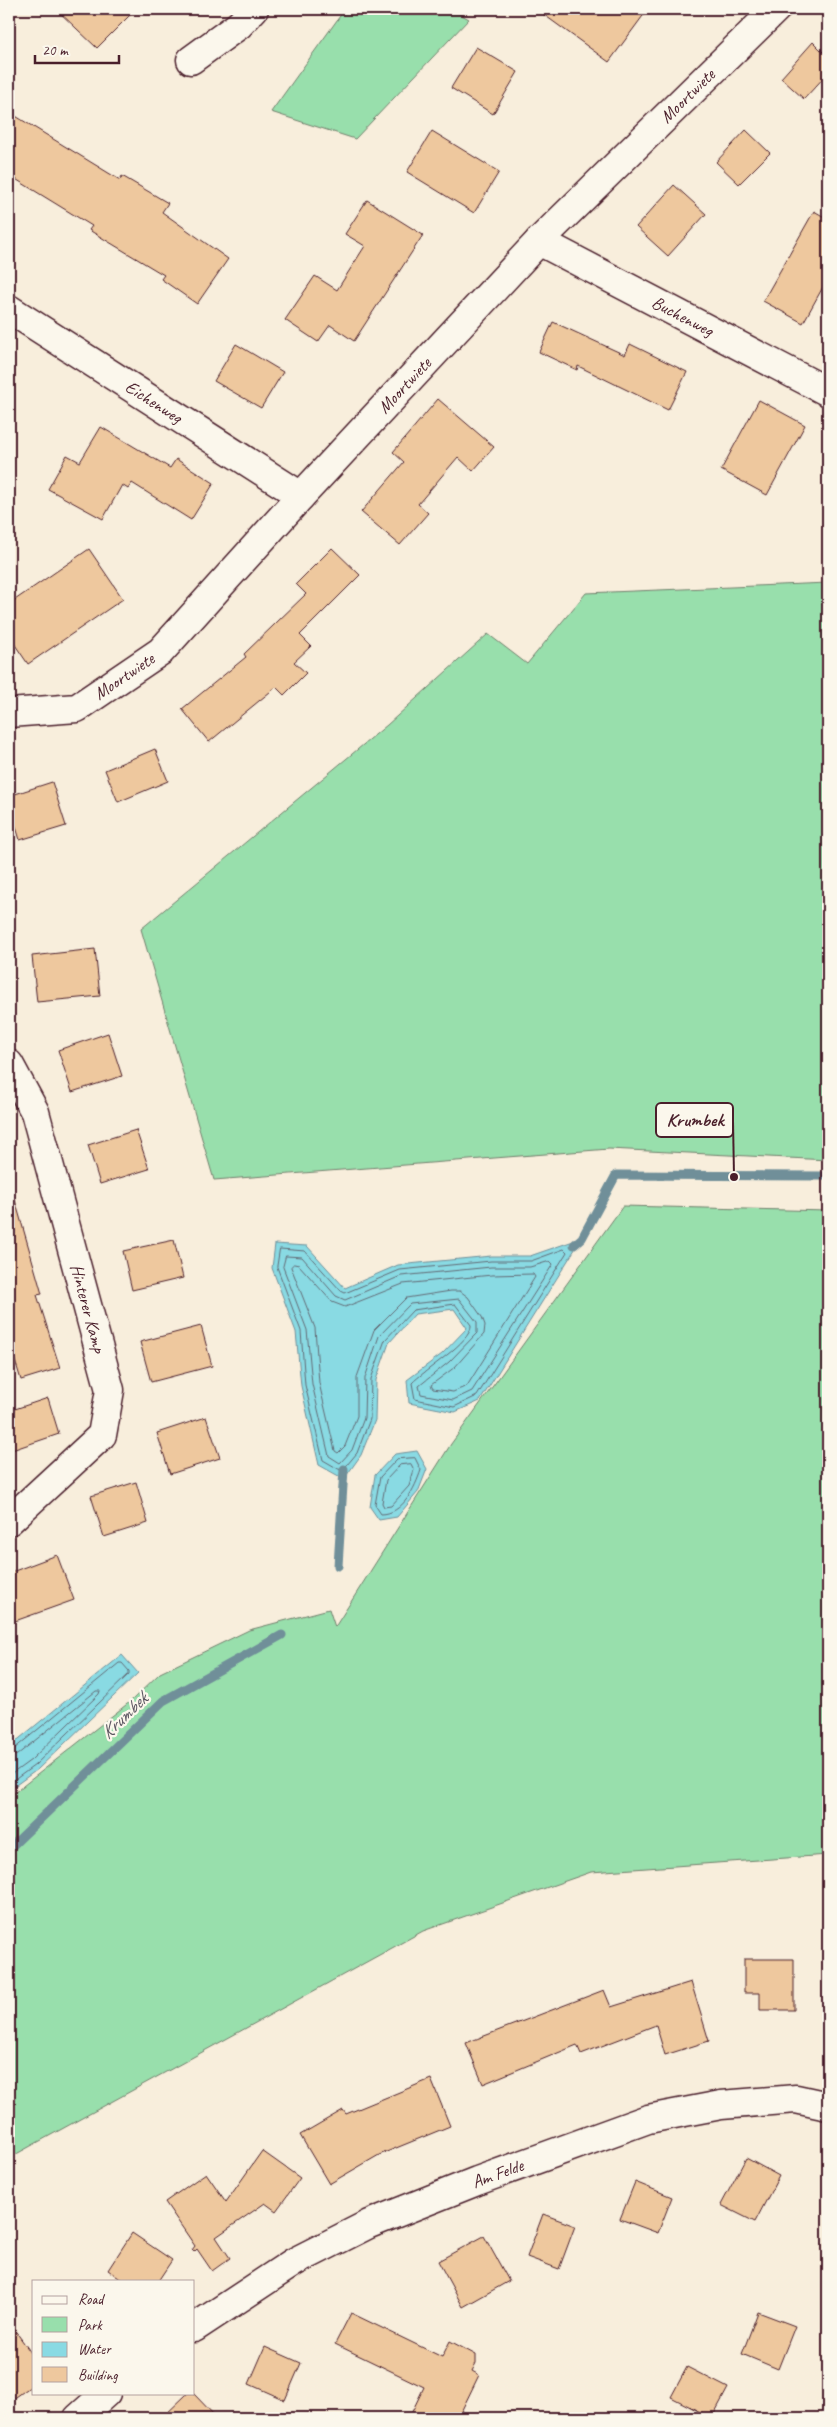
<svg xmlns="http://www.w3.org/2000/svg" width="837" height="2427" font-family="Caveat,sans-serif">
  <rect width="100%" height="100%" fill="#f8eedc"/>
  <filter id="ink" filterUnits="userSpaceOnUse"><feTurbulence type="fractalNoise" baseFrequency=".02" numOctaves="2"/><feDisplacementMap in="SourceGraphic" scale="10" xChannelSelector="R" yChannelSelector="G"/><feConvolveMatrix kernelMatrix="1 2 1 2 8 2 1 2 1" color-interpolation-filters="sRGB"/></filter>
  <g filter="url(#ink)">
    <!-- green -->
    <path fill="#98dfac" stroke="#717f6c" d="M 345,9 L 451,9 L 469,19 L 355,139 L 271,112 Z
      M 828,583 L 828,1160 L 609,1149 L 214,1180 L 141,929 L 387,725 L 488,634 L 527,664 L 586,593 Z
      M 623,1206 L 828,1211 L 828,1855 L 591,1872 L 423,1931 L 9,2158 L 9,1797 L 131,1701 L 160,1673 L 249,1630 L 329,1609 L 335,1627 L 451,1444 Z"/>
    <!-- water -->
    <path fill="#89dae3" stroke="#708f99" d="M 582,1238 L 480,1401 L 455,1412 L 409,1403 L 407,1380 L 442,1354 L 467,1328 L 454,1309 L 415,1314 L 389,1343 L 376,1380 L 375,1420 L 361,1455 L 344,1479 L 319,1465 L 301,1386 L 296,1332 L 272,1268 L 275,1244 L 307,1246 L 345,1288 L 398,1265 L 491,1256 L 530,1256 Z
      M 417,1451 L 427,1469 L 418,1492 L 397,1517 L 379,1520 L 370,1507 L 375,1475 L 395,1454 Z
      M 122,1655 L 138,1673 L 38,1769 L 9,1790 L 9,1747 Z"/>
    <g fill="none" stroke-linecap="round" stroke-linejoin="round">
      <!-- shore -->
      <path stroke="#636a75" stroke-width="1" d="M 280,1249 L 305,1251 L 341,1291 L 345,1293 L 400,1270 L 491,1261 L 531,1261 L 564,1249 L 567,1252 L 477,1396 L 454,1407 L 415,1399 L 412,1383 C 423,1371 473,1341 471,1325 L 455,1304 L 413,1310 L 385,1340 L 371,1379 L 370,1419 L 357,1453 L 342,1471 L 323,1460 L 305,1385 L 301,1331 L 277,1267 Z
        M 286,1256 L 302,1257 L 336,1296 L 345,1300 L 401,1276 L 491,1267 L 530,1267 L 550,1261 L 553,1264 L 472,1391 L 453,1400 L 421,1394 L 419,1386 L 449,1362 L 477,1333 L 477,1322 L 459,1299 L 410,1304 L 379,1336 L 365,1378 L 364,1418 L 352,1450 L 340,1463 L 329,1456 L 312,1384 L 307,1330 L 283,1267 Z
        M 294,1264 L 299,1265 L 332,1302 L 345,1307 L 403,1284 L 492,1275 L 533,1274 L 535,1277 L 467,1386 L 453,1392 L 433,1389 L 431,1385 L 455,1367 L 484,1334 L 485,1325 L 482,1317 L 468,1297 L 460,1291 L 451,1291 L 406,1298 L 374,1330 L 357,1377 L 357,1416 L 345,1446 L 338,1453 L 335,1451 L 319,1383 L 315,1328 L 291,1267 Z
        M 415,1458 L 421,1470 C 415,1488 403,1514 381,1514 L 375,1505 L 380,1477 L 397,1459 Z
        M 411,1464 L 414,1470 L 409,1486 L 391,1506 L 384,1507 L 382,1503 L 386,1480 L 400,1465 Z
        M 9,1751 L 14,1749 L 119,1663 L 122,1663 L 129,1671 L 129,1674 L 35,1765 L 9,1784
        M 9,1757 L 17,1755 L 96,1691 L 100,1691 L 99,1694 L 31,1760 L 9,1776"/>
      <!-- stream -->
      <path stroke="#708f99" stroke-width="9" d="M 574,1245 L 582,1238 L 616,1175 L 828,1176
        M 338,1566 L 344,1469
        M 9,1849 L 163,1701 L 282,1635"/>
    </g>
    <!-- building -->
    <path fill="#eec89e" stroke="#4a1f2b" d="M 56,9 L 136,9 L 97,48 Z
      M 536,9 L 648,9 L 609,62 Z
      M 813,42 L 828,57 L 828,73 L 804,99 L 781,78 Z
      M 476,47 L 518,72 L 493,114 L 451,88 Z
      M 9,112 L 120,180 L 122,176 L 168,203 L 162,212 L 228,259 L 197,304 L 161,279 L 164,275 L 89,230 L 92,226 L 9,175 Z
      M 746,130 L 770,153 L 739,184 L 716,162 Z
      M 432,131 L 499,172 L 474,213 L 407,172 Z
      M 674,185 L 706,214 L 668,256 L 636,227 Z
      M 367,200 L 423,235 L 354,341 L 330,325 L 318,342 L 285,320 L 315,276 L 337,290 L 365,246 L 345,234 Z
      M 814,211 L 828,219 L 828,278 L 803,323 L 763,301 Z
      M 553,322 L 625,355 L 630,344 L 687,372 L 668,410 L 578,366 L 577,370 L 539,352 Z
      M 236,344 L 283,372 L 261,408 L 214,381 Z
      M 438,399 L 494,447 L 473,471 L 458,457 L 418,504 L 428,513 L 400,545 L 361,512 L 404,462 L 393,452 Z
      M 759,400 L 805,425 L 767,495 L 721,470 Z
      M 101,427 L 170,468 L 176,459 L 214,483 L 191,520 L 132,483 L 128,489 L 122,485 L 103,519 L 48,489 L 67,455 L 80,462 Z
      M 332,548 L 360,575 L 300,635 L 311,646 L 294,662 L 306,673 L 284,695 L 276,687 L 209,742 L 182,709 L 246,657 L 244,654 L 306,594 L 296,584 Z
      M 89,549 L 123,599 L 28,664 L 9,636 L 9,604 Z
      M 155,749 L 168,781 L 118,802 L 105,770 Z
      M 52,782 L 66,826 L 20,840 L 9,804 L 9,796 Z
      M 95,949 L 100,996 L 37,1002 L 32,956 Z
      M 108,1033 L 122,1076 L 72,1092 L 58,1050 Z
      M 136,1130 L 149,1169 L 100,1184 L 88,1145 Z
      M 15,1200 L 42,1294 L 37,1295 L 60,1368 L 21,1380 L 9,1341 L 9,1201 Z
      M 174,1240 L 183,1278 L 132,1290 L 123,1251 Z
      M 201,1326 L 212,1366 L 151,1382 L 140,1342 Z
      M 48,1398 L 59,1434 L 9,1451 L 9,1411 Z
      M 206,1417 L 220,1458 L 170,1474 L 157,1433 Z
      M 136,1482 L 148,1523 L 104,1537 L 91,1496 Z
      M 57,1555 L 74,1600 L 15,1621 L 9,1603 L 9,1573 Z
      M 744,1959 L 794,1959 L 794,2010 L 760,2010 L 760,1993 L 744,1993 Z
      M 691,1982 L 709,2041 L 665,2055 L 656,2025 L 581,2054 L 577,2045 L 483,2084 L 466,2043 L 604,1990 L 611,2007 Z
      M 431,2079 L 450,2126 L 379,2155 L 329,2184 L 300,2135 L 343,2110 L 346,2114 Z
      M 262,2151 L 300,2178 L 276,2211 L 265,2203 L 216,2237 L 230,2258 L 212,2271 L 197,2249 L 194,2252 L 192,2250 L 195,2246 L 165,2202 L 206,2173 L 226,2202 Z
      M 746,2158 L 779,2176 L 755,2222 L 721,2205 Z
      M 635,2182 L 672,2197 L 658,2233 L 620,2219 Z
      M 543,2214 L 575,2226 L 559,2269 L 527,2257 Z
      M 132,2233 L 172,2260 L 158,2281 L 123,2281 L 108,2270 Z
      M 484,2236 L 509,2281 L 463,2307 L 438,2261 Z
      M 758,2312 L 795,2326 L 778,2369 L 742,2354 Z
      M 351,2313 L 442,2357 L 450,2341 L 476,2355 L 476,2363 L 472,2371 L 479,2375 L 458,2418 L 409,2418 L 424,2387 L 335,2344 Z
      M 9,2322 L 34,2357 L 34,2384 L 9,2402 Z
      M 265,2347 L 301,2363 L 285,2400 L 249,2384 Z
      M 687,2367 L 728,2388 L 712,2418 L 671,2397 Z
      M 188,2393 L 193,2393 L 217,2418 L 162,2418 Z"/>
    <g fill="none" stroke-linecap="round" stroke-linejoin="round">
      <!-- minor casing -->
      <g stroke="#4a1f2b" stroke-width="31">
        <g id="minor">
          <path d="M 191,60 L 239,25 L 254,9"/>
          <path id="s1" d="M 539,241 L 828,392"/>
          <path id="s2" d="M 9,309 L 301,496"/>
          <path id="s3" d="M 9,713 L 77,708 L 161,651 L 301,496 L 539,241 L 776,9"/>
          <path id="s4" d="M 9,1064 L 35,1112 L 110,1390 L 102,1435 L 9,1521"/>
          <path id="s5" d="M 194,2328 L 294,2262 L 369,2224 L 477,2181 L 648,2119 L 721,2105 L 796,2099 L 828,2106"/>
          <path d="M 78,2418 L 106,2393"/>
        </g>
      </g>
      <!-- minor -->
      <use href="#minor" stroke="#fbf7ec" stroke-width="28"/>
    </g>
  </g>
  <g text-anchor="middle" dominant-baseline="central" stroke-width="4.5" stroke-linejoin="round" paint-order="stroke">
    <!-- street labels -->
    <g font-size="18" fill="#4a1f2b" stroke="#fbf7ec">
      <text stroke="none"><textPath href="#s3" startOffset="935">Moortwiete</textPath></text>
      <text stroke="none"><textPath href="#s1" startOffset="162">Buchenweg</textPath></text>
      <text stroke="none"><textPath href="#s3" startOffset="530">Moortwiete</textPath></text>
      <text stroke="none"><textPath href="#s2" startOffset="172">Eichenweg</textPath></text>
      <text stroke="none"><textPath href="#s3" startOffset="125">Moortwiete</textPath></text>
      <text stroke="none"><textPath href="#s4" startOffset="258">Hinterer Kamp</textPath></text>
      <text stroke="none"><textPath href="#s5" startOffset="342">Am Felde</textPath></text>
    </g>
    <!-- water labels -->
    <g font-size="19" font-style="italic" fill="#5d5762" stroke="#fbf7ec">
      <text transform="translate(124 1716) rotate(-44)">Krumbek</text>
    </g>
  </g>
  <!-- callouts -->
  <path fill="none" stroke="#4a1f2b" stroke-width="2" d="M734 1177L733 1120"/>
  <circle fill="#4a1f2b" stroke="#fbf7ec" stroke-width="2" cx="734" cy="1177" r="5"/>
  <rect fill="#fbf7ec" stroke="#4a1f2b" stroke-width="2" x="656" y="1103" width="77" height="34" rx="5"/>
  <g font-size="19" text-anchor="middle" font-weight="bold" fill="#4a1f2b">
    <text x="695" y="1126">Krumbek</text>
  </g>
  <!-- margin -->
  <rect width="837" height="2427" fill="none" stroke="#fbf7ec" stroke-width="30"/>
  <rect x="15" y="15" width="807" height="2397" fill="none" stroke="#4a1f2b" stroke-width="2" filter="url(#ink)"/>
  <!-- legend -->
  <rect x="32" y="2280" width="162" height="115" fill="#fbf7ec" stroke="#b4a19f"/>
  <rect x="42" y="2296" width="25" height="8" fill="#fbf7ec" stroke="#b4a19f"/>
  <text x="78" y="2304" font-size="15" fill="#4a1f2b">Road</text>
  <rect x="42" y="2317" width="25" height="15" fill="#98dfac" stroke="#b4a19f"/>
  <text x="78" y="2330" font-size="15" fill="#4a1f2b">Park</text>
  <rect x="42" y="2342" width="25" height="15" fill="#89dae3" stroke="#b4a19f"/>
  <text x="78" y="2354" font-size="15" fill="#4a1f2b">Water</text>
  <rect x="42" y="2367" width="25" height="15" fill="#eec89e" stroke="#b4a19f"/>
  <text x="78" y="2380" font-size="15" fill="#4a1f2b">Building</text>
  <!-- scale -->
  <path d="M35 55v8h84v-8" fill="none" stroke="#4a1f2b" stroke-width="2.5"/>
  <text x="42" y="55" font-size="15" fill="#4a1f2b" stroke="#fbf7ec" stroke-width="4" paint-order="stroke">20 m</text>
</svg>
